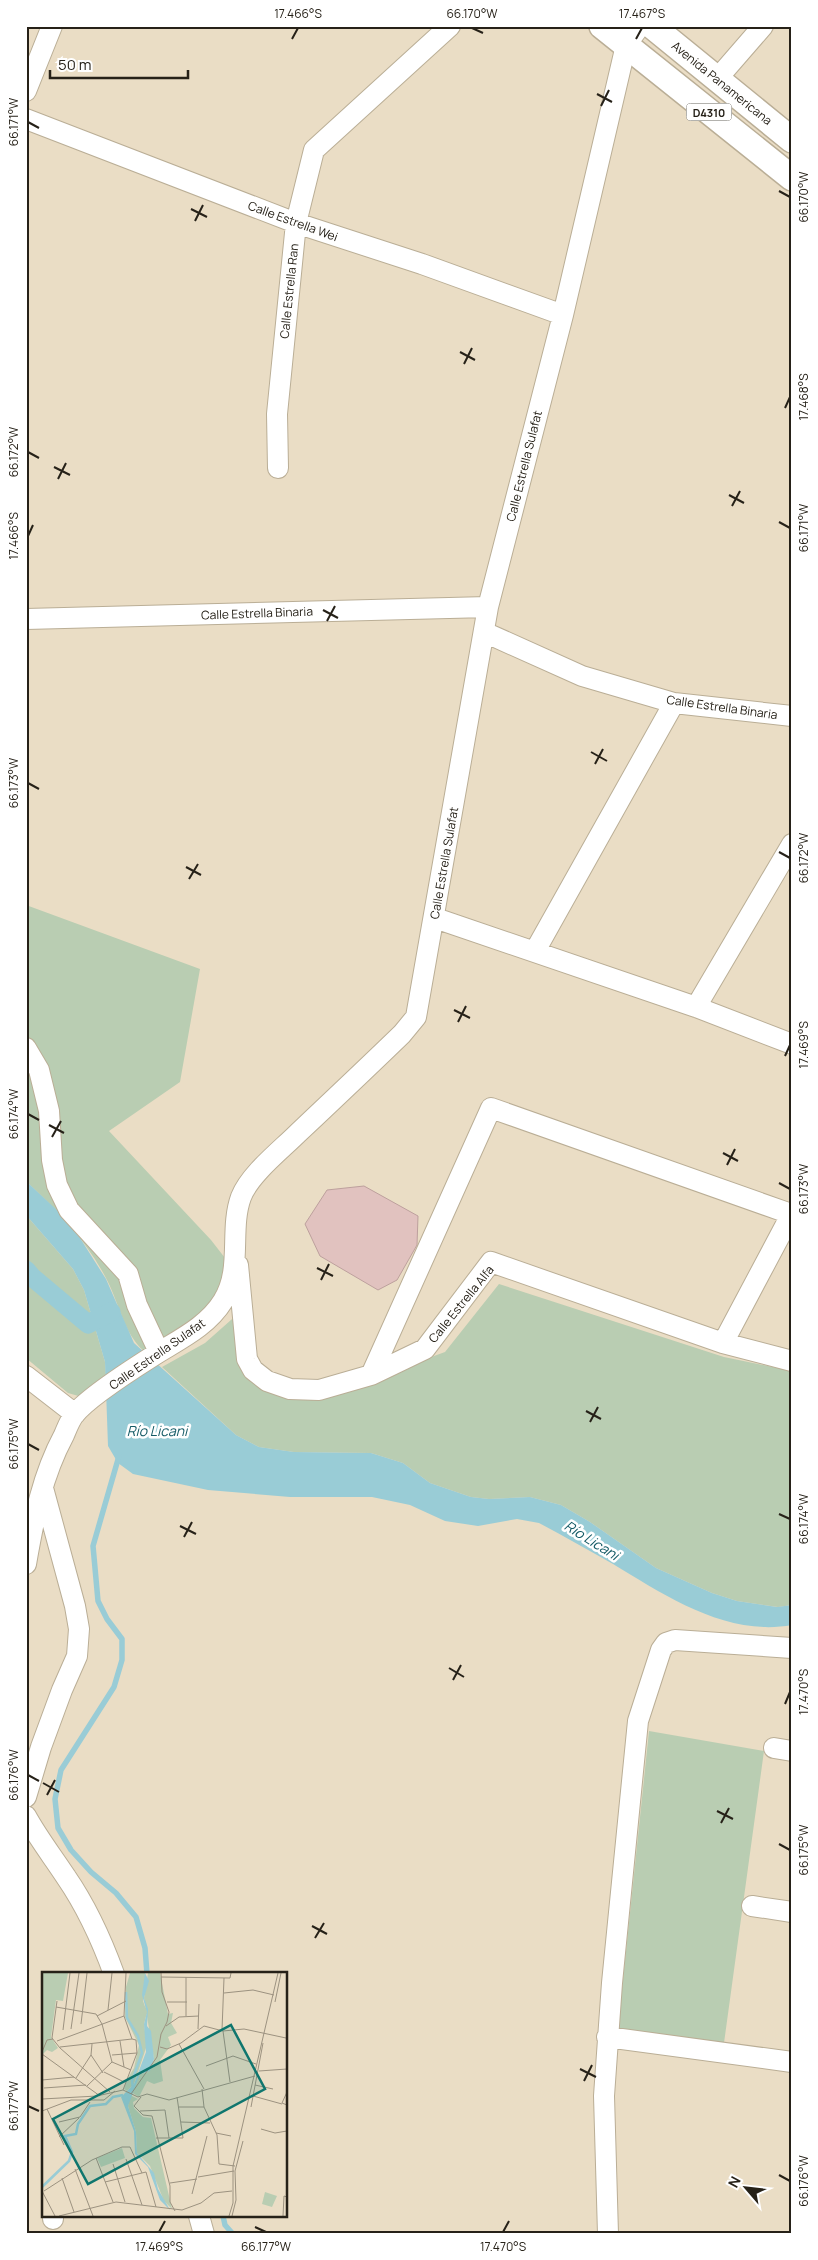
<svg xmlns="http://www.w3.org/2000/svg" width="818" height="2260" font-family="Manrope,sans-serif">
  <rect width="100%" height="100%" fill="#eaddc5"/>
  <!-- green -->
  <path fill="#b9cdb2" d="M 26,905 L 200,969 L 180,1082 L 109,1131 L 211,1240 L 232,1267 L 226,1289 L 202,1312 L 144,1351 C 124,1334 119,1303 107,1280 C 87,1241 57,1210 26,1181 L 26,1081 L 30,1071 L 26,1042 Z
    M 26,1215 L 73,1269 L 84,1290 L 105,1362 L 106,1376 L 82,1397 L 68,1393 L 26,1358 Z
    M 499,1284 L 724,1357 L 792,1371 L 792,1605 L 778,1607 L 737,1601 L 712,1593 L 656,1568 L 590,1522 L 561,1505 L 530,1497 L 489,1499 L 471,1497 L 430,1483 L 403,1463 L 371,1453 L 294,1452 L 259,1447 L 236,1435 L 162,1367 L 205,1343 L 240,1312 L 262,1389 L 290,1400 L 316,1399 L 445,1352 Z
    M 649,1731 L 764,1751 L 724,2043 L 618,2028 Z"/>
  <!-- water -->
  <path fill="#99ccd6" d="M 26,1181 L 61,1214 L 80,1238 L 106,1279 L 134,1343 L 236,1435 L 259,1447 L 294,1452 L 371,1453 L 403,1463 L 430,1483 L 471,1497 L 489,1499 L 530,1497 L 561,1505 L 590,1522 L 656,1568 L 712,1593 L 737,1601 L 777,1607 L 792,1605 L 792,1625 C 727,1637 666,1596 613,1564 C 588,1550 564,1536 539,1523 L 517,1519 L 478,1526 L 445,1521 L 410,1505 L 372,1497 L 290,1497 L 208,1490 L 133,1474 L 118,1463 L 108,1446 L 105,1362 L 84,1290 L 73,1269 L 26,1215 Z"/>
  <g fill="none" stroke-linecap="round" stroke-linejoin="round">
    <!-- stream -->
    <path stroke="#99ccd6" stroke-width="5.5" d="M 119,1456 L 93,1546 L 98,1601 L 107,1619 L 122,1639 L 122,1660 L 114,1687 L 61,1770 L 55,1799 L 58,1828 L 71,1850 L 91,1872 L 116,1893 L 136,1917 L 145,1948 L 147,1974
      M 223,2216 L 225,2225 L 233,2234"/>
    <!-- canal -->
    <path stroke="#99ccd6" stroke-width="19" d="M 26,1270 L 32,1277 L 88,1324 L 111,1312"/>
  </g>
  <!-- building -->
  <path fill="#e1c2bf" stroke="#bda09d" d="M 364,1186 L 418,1216 L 417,1245 L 397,1280 L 378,1290 L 320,1256 L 305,1224 L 327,1190 Z"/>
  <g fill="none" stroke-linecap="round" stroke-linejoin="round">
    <!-- minor casing -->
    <g stroke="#baae96" stroke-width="22">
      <path id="minor" d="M 717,79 L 763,26
        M 26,91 L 52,26
        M 26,119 L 296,223 L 422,264 L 563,315
        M 278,468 L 277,414 L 296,223 L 314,150 L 450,26
        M 26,619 L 488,607
        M 484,632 L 582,676 L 674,703 L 792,716
        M 435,918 L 696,1007 L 792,1044
        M 535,951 L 674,703
        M 696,1007 L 792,844
        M 26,1048 L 39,1070 L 49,1111 L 52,1160 L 57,1185 L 69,1210 L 128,1274 L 137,1305 L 159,1352
        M 238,1265 L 247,1359 L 253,1370 L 267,1381 L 290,1389 L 319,1390 L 371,1375 L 425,1349 L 491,1262 L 723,1343 L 792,1361
        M 723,1343 L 792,1213
        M 371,1375 L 491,1108 L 791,1214
        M 26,1376 L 75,1414
        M 26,1564 C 34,1518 42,1476 64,1435 C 67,1428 70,1420 74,1415 C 87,1398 134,1368 153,1356 C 178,1340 207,1327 223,1301 C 243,1269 229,1230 241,1197 C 250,1174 281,1150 298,1133 C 333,1100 368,1067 402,1034 L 416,1017 L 488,607 L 563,315 L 626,45 L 640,26
        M 774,1748 L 792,1751
        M 26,1797 L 41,1747 L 62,1690 L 77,1656 L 79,1629 L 75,1606 L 43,1488
        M 26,1816 C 38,1838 53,1857 66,1877 C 86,1906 102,1941 114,1974
        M 752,1906 L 792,1912
        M 607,2037 L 792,2062
        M 199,2216 L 204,2234
        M 53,2219 L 53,2216
        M 608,2234 L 604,2096 L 612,1983 L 638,1721 L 661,1650 L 666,1643 L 675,1640 L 792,1648"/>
    </g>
    <!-- major casing -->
    <g stroke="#baae96" stroke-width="28">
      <path id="major" d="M 602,26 L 792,178
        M 652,26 L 792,140"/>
    </g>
    <!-- minor -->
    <use href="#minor" stroke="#fff" stroke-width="20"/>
    <!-- major -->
    <use href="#major" stroke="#fff" stroke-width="25"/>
  </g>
  <!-- ticks -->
  <path fill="none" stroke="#262118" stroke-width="2" d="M 472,28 L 483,33M 292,39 L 298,28M 636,39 L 642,28M 597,94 L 612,102M 601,106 L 609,90M 28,122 L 39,128M 779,191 L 790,197M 191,209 L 207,217M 195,221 L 203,205M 460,352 L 475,360M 464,364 L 472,348M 785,408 L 790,397M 28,452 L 39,458M 54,467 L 70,475M 58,479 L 66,463M 729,495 L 744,503M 732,506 L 740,491M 779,522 L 790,528M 28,536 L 33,525M 323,610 L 338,618M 327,621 L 335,606M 591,752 L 607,761M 595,764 L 603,749M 28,783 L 39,789M 779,852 L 790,858M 186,867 L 201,875M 189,879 L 198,864M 454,1010 L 470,1018M 458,1022 L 466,1006M 785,1056 L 790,1045M 28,1114 L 39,1120M 49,1125 L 64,1133M 52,1137 L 61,1121M 723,1153 L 738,1161M 727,1165 L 735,1149M 779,1183 L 790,1189M 317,1268 L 333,1276M 321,1280 L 329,1264M 586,1411 L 601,1419M 590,1422 L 598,1407M 28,1444 L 39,1450M 779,1514 L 790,1519M 180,1526 L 196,1534M 184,1537 L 192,1522M 449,1668 L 464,1677M 453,1680 L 461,1665M 785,1704 L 790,1692M 28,1775 L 39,1781M 43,1783 L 59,1792M 47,1795 L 55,1780M 717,1811 L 733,1819M 721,1823 L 729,1808M 779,1844 L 790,1850M 312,1926 L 327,1934M 315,1938 L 324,1923M 580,2069 L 596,2077M 584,2081 L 592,2065M 28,2106 L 39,2111M 779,2175 L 790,2181M 255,2227 L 266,2232M 159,2232 L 165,2221M 503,2232 L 509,2221"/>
  <g text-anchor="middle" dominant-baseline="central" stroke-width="5" stroke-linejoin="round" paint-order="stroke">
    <!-- shield labels -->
    <rect fill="#fff" stroke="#67645d" stroke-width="1" x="686.5" y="103.5" width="45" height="17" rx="4"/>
    <g font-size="11" font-weight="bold" fill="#262118">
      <text x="709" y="112">D4310</text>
    </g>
    <!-- street labels -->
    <g font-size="12" fill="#262118" stroke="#fff">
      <text transform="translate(722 83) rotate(39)">Avenida Panamericana</text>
      <text transform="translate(293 221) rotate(20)">Calle Estrella Wei</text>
      <text transform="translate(289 291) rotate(-84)">Calle Estrella Ran</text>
      <text transform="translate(524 466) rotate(-76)">Calle Estrella Sulafat</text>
      <text transform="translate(257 613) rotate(-2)">Calle Estrella Binaria</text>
      <text transform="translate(722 707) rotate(8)">Calle Estrella Binaria</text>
      <text transform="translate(444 863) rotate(-80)">Calle Estrella Sulafat</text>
      <text transform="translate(461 1304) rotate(-51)">Calle Estrella Alfa</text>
      <text transform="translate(157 1354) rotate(-35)">Calle Estrella Sulafat</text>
    </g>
    <!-- water labels -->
    <g font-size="14" font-style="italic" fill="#155b66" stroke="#fff">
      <text x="157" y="1430">Río Licani</text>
      <text transform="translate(592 1540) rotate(32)">Río Licani</text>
    </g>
  </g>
  <!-- overview -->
  <g transform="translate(42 1972)">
    <rect width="245" height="245" fill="#eaddc5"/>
    <path d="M 0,1 L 26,1 L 21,29 L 14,28 L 9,65 L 16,76 L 10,80 L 5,78 L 1,82 ZM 88,1 L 103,1 L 104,5 L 101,29 L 105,40 L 102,52 L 105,73 L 92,112 L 85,119 L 82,117 L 84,109 L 92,96 L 97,73 L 83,45 L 84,15 ZM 106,1 L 118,1 L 126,42 L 131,41 L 129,51 L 135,61 L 126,65 L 129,73 L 118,88 L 121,109 L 112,112 L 105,109 L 97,125 L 89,120 L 98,102 L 106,100 L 112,87 L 102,26 ZM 88,123 L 96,127 L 91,130 L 92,136 L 101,145 L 109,146 L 130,237 L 122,229 L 108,194 L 95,181 L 94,160 L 86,134 ZM 80,176 L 83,186 L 59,195 L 55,186 ZM 223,220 L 235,224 L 230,235 L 220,232 Z" fill="#b9cdb2"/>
    <path d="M 103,1 L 107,9 L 102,26 L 106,37 L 105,54 L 109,59 L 112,87 L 108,99 L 98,102 L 86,134 L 94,160 L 95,181 L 112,201 L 116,217 L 128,238 L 118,228 L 106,195 L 93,182 L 92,159 L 79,125 L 92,112 L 104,80 L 102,52 L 105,40 L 100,23 Z" fill="#99ccd6"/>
    <path fill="none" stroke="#99ccd6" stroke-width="2.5" d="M 84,20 L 85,46 L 96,64 L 100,81 L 90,109 L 91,117M 0,215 L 27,189 L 30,180 L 23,164 L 34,162 L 36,152 L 48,134 L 64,132 L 71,125 L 81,123"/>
    <path fill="none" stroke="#9c9280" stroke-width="1" d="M 119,5 L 188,6 L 189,1M 182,21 L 211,18 L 232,23M 15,29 L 10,66 L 18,76 L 68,120M 125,30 L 145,30M 233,30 L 239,1M 14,35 L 54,42 L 60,52 L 70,90 L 45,114M 66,38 L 70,1M 55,44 L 84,29M 144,44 L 144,5M 39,52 L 45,1M 124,54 L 137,45 L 157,44M 29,57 L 37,1M 156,57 L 157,32M 21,58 L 28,1M 180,58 L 182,6M 181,59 L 188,110M 15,69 L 82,44M 78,69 L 82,95M 137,72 L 162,117M 18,75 L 90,67M 118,75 L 125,77 L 139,71 L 162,54 L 181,59 L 202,57 L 244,66M 0,80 L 5,68 L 11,67M 0,82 L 58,124M 49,83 L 61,101M 70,83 L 95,81M 70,90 L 89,98M 164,94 L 191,84 L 214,92M 217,99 L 245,97M 62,100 L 82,110M 34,106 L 49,83 L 50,72M 0,108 L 32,105M 213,113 L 231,117M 2,116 L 44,113M 160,117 L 162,135 L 175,163 L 177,192 L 193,194M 81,118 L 95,81 L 94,68 L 90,67 L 82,44 L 84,1M 245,120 L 240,131 L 245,133M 89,122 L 115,85 L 119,62 L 125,50 L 127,40 L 120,20 L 119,1M 211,124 L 240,132M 99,125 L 92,134 L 101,143 L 110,144 L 128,214 L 128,230 L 133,239M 0,127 L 55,124 L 81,118 L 96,125 L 105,122 L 127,128 L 213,104M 137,135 L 162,135M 209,135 L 221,71M 5,137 L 22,173M 0,139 L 29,128 L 62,128 L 73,119M 98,139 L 123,138 L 127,166M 17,150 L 38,145 L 48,130M 139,150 L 168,151M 219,157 L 233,161 L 245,159M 174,161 L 189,164M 17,165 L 37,146M 114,166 L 141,166 L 135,125M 54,186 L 71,230M 84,187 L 100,233M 71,192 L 83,230M 33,197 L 51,244M 156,205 L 192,199M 20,206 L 32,240M 63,210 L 104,200 L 114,235M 128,211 L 155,207M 0,219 L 13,244M 2,219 L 50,188 L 80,175 L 88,175 L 100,201M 150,222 L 165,164M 17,244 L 74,230 L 140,238 L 159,231 L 172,221 L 190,219M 187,244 L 191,231 L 191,194 L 236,1M 190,244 L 194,228 L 193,199 L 201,169M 241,244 L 242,224 L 245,225"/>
    <path fill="#0f766e" fill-opacity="0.15" stroke="#0f766e" stroke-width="2.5" d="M 189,53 L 223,117 L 46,212 L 11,147 Z"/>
    <rect width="245" height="245" fill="none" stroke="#262118" stroke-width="2.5"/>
  </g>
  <!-- border -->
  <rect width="818" height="2260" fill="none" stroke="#ffffff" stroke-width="55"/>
  <!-- north arrow -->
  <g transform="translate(746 2188) rotate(298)" stroke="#ffffff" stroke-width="4" paint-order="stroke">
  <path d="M0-4L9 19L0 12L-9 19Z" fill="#262118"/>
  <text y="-8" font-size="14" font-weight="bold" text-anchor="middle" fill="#262118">N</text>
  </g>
  <!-- scale -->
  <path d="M50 70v8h138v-8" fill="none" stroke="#262118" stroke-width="2.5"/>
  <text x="58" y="70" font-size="15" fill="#262118" stroke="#ffffff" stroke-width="4" paint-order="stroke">50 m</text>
  <rect x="28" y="28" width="762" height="2204" fill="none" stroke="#262118" stroke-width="2"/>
  <g font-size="12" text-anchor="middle" fill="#262118">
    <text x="298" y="18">17.466°S</text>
    <text x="472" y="18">66.170°W</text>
    <text x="642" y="18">17.467°S</text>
    <text transform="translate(14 122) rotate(-90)" y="4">66.171°W</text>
    <text transform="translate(804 197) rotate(-90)" y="4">66.170°W</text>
    <text transform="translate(804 397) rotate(-90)" y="4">17.468°S</text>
    <text transform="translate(14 452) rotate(-90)" y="4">66.172°W</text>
    <text transform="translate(804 528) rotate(-90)" y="4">66.171°W</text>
    <text transform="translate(14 536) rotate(-90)" y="4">17.466°S</text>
    <text transform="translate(14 783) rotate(-90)" y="4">66.173°W</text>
    <text transform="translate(804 858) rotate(-90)" y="4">66.172°W</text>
    <text transform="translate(804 1045) rotate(-90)" y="4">17.469°S</text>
    <text transform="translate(14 1114) rotate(-90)" y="4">66.174°W</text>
    <text transform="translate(804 1189) rotate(-90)" y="4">66.173°W</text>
    <text transform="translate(14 1444) rotate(-90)" y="4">66.175°W</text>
    <text transform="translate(804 1519) rotate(-90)" y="4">66.174°W</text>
    <text transform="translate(804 1692) rotate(-90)" y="4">17.470°S</text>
    <text transform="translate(14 1775) rotate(-90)" y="4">66.176°W</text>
    <text transform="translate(804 1850) rotate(-90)" y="4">66.175°W</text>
    <text transform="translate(14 2106) rotate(-90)" y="4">66.177°W</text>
    <text transform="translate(804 2181) rotate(-90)" y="4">66.176°W</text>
    <text x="159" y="2251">17.469°S</text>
    <text x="266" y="2251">66.177°W</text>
    <text x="503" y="2251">17.470°S</text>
  </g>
</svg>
